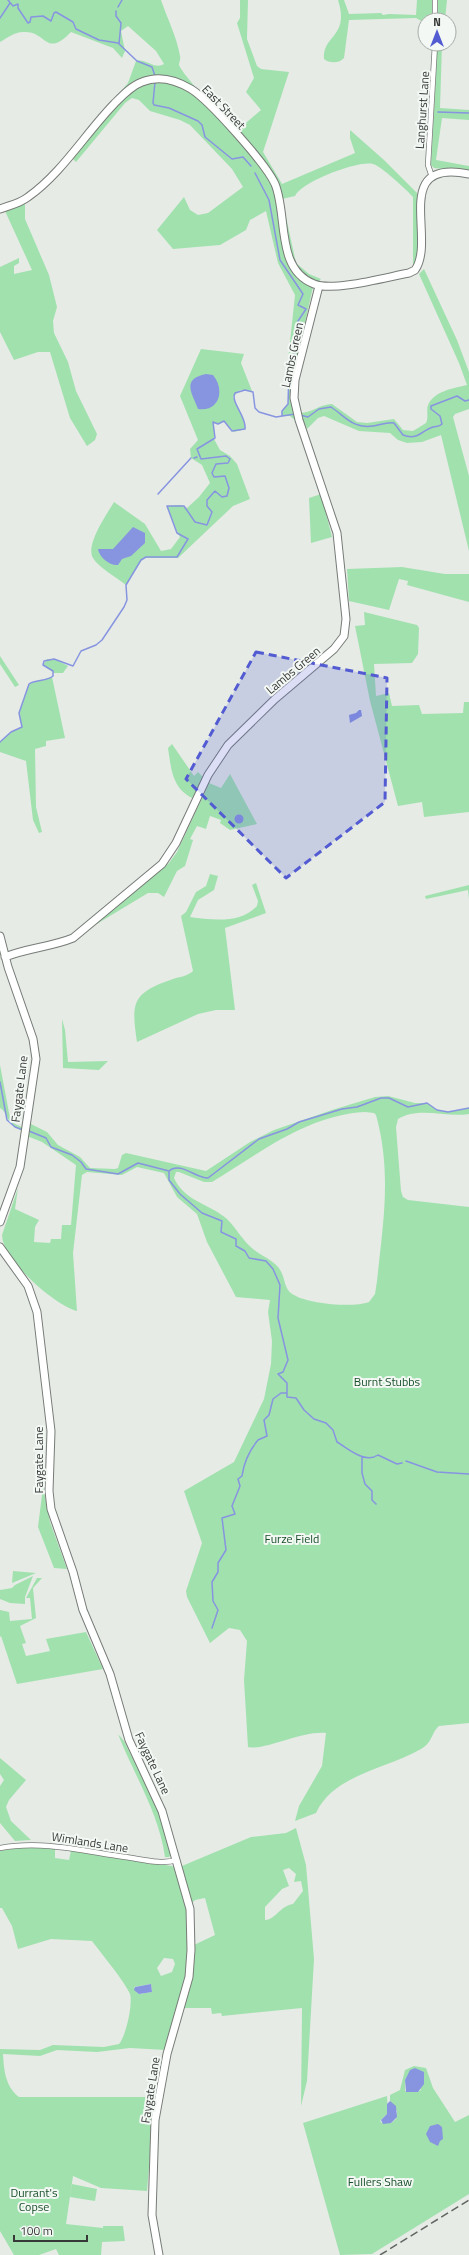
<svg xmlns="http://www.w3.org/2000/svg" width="469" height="2255" font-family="'Titillium Web',sans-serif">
  <rect width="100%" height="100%" fill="#e6ebe6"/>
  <!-- green -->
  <path fill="#a1e1ae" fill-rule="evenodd" d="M 0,0 L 161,0 C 167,18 177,37 180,56 C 181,59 179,62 179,65 C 180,70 211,106 217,113 C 223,119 233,122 240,128 L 261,110 L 246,92 L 254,78 L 237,23 L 240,18 L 240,0 L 248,0 L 247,39 L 257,66 L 261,69 L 289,72 L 263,152 L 282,184 L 355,153 L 350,138 L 350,130 L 384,160 L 417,193 L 417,260 L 413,266 L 413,197 C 408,191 380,165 373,164 C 358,160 301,182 295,196 L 282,199 L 296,263 L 309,274 L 321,279 L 313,287 L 292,380 L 296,421 L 290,416 L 282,416 L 282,412 L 288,404 L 288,361 L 295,295 L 278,263 L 266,211 L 250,220 L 246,230 L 220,245 L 173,249 L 157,230 L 184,197 L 190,210 L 198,215 L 208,213 L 243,187 L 232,169 L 190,125 L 180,120 L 150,111 L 139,100 L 132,98 L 125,103 L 76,162 L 73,159 L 120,98 L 117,96 L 128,83 L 136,61 C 146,58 154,70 164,64 L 156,51 L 128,26 L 121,31 L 125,51 L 122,58 L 113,48 L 71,32 C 45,59 47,30 23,32 C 15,32 7,38 0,42 Z
    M 338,0 L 344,0 L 349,14 L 381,13 L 383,15 L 389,14 L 416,15 L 417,0 L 447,0 L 445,20 L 425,20 L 425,23 L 416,18 L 349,20 L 344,58 C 340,63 330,64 324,59 C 322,35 350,37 338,0 Z
    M 431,44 L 442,44 L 440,108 L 469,110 L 469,120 L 442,118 L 436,160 L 469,166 L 469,172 L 434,168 L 431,165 L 437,57 Z
    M 25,204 L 25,219 L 49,275 L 57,307 L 53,321 L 54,333 L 68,362 L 76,391 L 97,434 L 95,440 L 87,446 L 70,418 L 50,352 L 38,352 L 14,360 L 0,332 L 0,267 L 19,258 L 19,263 L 14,266 L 14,274 L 32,270 L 5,211 Z
    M 424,269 L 457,340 L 469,372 L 469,409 L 455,414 L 453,417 L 469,476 L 469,551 L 441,435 L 422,442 L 407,443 L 398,440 L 390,433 L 359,431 L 324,416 L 318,418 L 307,429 L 300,413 C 312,413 320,404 332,404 L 357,422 L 367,423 L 394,419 L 403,430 L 413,431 L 426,423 C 429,417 426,410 428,405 C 434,391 454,388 467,385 L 459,363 L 419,274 Z
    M 201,349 L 244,354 L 241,363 L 252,391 L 240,390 L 233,397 L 245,423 L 245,429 L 234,432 L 224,421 L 218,424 L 213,423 L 215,435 L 214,439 L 220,450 L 230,456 L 237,464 L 250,499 L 233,506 L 178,558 L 143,558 L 126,585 C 116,577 99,568 93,558 C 85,545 107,514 114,502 L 145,524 L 161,551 L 171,549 L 180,537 C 178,534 168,510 167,506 L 181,505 L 187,508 L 199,497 L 210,483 L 202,465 L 191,458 L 190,449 L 198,440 L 180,396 Z
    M 321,494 L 332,537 L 311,543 L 309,498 Z
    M 402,567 L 445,574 L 469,574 L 469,602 L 407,585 L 408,581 L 399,579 L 389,610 L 349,601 L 347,569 Z
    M 364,612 L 417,625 L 419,628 L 418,654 L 412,663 L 374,664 L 376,696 L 389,693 L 392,706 L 419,705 L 422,714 L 463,713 L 464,702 L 469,702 L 469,812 L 424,817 L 422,802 L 398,806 L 370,701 L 355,626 L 365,625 Z
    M 0,656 L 19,685 L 15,687 L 0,664 Z
    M 47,659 L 57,660 L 68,666 L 63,673 L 54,673 L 43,665 Z
    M 52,677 L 65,738 L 46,741 L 46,746 L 35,749 L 36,807 L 42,832 L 39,833 L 33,820 L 26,761 L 0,752 L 0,742 L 11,732 L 22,727 L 19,713 L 29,684 Z
    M 172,744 L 194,776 L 198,772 L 204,778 L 192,798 C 172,788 171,768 168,748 Z
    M 230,774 L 257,824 L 230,830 L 220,823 L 221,820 L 210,816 L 206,829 L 197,826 L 190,839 L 193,840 L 185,866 L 177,871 L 164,897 L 158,893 L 148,893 L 95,925 L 169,863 L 177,852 L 209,783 L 221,788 Z
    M 210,874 L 218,876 L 214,890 L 198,900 L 190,917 C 212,920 241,924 257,906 L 258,901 L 252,885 L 256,883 L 266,913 L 225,928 L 235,1010 L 216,1010 L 198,1014 L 137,1042 C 131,1002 132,993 173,979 C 179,977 188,976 193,971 L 181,916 L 186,912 L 196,892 L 206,886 Z
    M 469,885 L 469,899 L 468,890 L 426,899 L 425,896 Z
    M 62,1019 L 65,1030 L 68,1062 L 108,1061 L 99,1070 L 63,1068 Z
    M 0,1065 L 10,1118 L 15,1124 L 24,1128 L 23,1131 C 5,1124 8,1112 0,1108 Z
    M 388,1096 L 415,1103 L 427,1103 L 437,1110 L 448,1112 L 469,1108 L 469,1114 C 445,1118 420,1106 398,1119 L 396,1127 L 401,1191 L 403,1197 L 408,1200 L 469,1207 L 469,1723 L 439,1726 C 431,1733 433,1742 421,1749 C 387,1769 334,1774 316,1813 L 295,1821 L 299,1806 L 322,1766 L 326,1733 C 300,1731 265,1751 248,1747 L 244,1680 L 247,1641 L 240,1630 L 229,1628 L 210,1643 L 187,1597 L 186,1591 L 202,1543 L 184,1491 L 234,1462 L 264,1399 L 271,1364 L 272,1341 L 268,1312 L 270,1300 L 236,1297 L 207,1242 L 197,1214 L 177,1197 L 164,1173 L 137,1167 L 122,1175 L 87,1172 L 82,1175 L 73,1253 L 77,1311 C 54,1305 2,1259 2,1235 L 18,1188 L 15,1209 L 39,1220 L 35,1227 L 34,1242 L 50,1243 L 51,1239 L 61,1239 L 62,1225 L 71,1225 L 76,1165 L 42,1142 L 27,1136 L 29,1123 L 47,1132 L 58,1145 L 80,1157 L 90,1168 L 115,1169 L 118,1168 L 122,1155 L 126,1153 L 206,1171 L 250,1142 L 274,1130 L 332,1110 L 375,1097 ZM 365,1112 L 374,1113 L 376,1115 C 392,1172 383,1224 377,1281 L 375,1294 L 369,1302 C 353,1308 309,1304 294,1295 C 283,1290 286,1276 278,1267 C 271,1259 261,1256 253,1249 C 243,1241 236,1228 227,1219 C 210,1204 184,1201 174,1178 L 176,1172 L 179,1172 L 204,1182 L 212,1182 C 260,1153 307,1115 365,1112 Z
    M 43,1487 L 50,1522 L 67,1569 L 54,1568 L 38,1527 Z
    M 13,1571 L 36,1573 L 12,1583 Z
    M 33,1576 L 25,1597 L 25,1604 L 10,1603 L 0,1599 L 0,1590 L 12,1588 L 15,1585 Z
    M 37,1578 L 42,1578 L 33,1588 L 36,1618 L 20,1626 L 26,1643 L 22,1644 L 26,1656 L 50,1651 L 46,1639 L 86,1632 L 103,1669 L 17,1684 L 1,1636 L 0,1637 L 0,1610 L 9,1612 L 10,1621 L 32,1619 L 30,1598 L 26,1598 Z
    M 118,1734 L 124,1741 L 159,1811 L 171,1854 L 169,1857 L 165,1857 C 159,1813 134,1775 118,1734 Z
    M 0,1758 L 26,1780 L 9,1800 L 6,1807 L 11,1821 L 31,1840 L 15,1841 L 0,1823 L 0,1786 L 4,1780 L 0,1774 Z
    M 296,1828 L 306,1865 L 314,1959 L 307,2081 L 301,2106 L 302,2008 L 222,2016 L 221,2013 L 212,2014 L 211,2008 L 184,2008 L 191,1974 L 194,1945 L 215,1935 L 205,1898 L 195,1900 L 191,1904 L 182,1866 L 251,1837 L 286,1833 ZM 289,1868 L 296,1874 L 294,1882 L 301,1881 L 303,1891 L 293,1904 C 280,1906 275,1920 265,1920 L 265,1907 L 282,1889 L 289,1886 L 283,1870 Z
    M 29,1846 L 55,1849 L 55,1858 L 69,1860 L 71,1851 L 172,1866 L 176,1869 L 188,1911 L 187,1966 L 181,1998 L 166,2050 L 130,2048 L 97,2052 L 57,2050 L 40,2056 L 3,2054 C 4,2070 5,2086 19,2097 L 155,2097 L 147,2191 L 101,2188 L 73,2176 L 66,2224 L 103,2228 L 103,2226 L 123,2226 L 125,2241 L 102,2242 L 101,2255 L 59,2255 L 56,2249 L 39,2255 L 14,2255 L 0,2231 L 0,2049 L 40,2050 L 53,2045 L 104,2047 L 119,2044 C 126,2036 133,2004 130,1994 C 125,1982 101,1953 92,1941 L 51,1939 L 18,1949 L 12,1926 L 2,1908 L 0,1908 L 0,1851 ZM 164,1958 L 173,1959 L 175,1964 L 172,1972 L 161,1976 L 157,1968 ZM 151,1984 L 152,1992 L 139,1994 L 134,1987 Z
    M 414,2066 L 426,2068 L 433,2088 L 455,2122 L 469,2115 L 469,2194 L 372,2254 L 340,2255 L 303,2123 L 387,2096 L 388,2113 L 380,2121 L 382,2123 L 391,2123 L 396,2119 L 397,2111 L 390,2101 L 390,2095 L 400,2090 L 405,2070 ZM 412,2069 L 421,2090 L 417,2092 L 405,2091 L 405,2080 Z
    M 72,2184 L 97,2189 L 95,2201 L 70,2197 Z"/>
  <!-- water -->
  <path fill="#8794e0" d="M 206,374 L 213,375 C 225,389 220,412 198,409 C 192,393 181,379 206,374 Z
    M 133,527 L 145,533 L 145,543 L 131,556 L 122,559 L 118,565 C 110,566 99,557 98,549 L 113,549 Z
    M 359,710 L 361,710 L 362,716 L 350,723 L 349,715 L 356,713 Z
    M234.5 819a4.5 4.5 0 1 1 9 0a4.5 4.5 0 1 1-9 0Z
    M 151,1984 L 152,1992 L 139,1994 L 134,1990 L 135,1987 Z
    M 415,2068 L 424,2072 L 424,2084 L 418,2092 L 406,2092 L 405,2080 L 410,2070 Z
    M 390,2101 L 396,2106 L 397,2117 L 391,2123 L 383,2124 L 381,2120 L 387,2114 L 387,2104 Z
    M 438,2124 L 442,2127 L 443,2139 L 440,2141 L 438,2146 L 430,2142 L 426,2134 L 430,2126 Z"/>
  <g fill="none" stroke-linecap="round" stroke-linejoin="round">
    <!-- stream -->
    <path stroke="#8794e0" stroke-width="1.5" d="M 8,0 L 13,6 L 18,4 L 18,8 L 28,23 L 30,22 L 31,17 L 43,16 L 51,21 L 54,13 L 56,12 L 73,22 L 76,29 L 99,40 L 118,43 L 137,61 L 152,67 L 155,76
      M 118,7 L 122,0
      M 116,11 L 116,16 L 121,23 L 119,44
      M 0,18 L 10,3
      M 155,82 L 153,103 L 154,105 L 169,108 L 198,121 L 202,125 L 205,137 L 232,159 L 243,157 L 251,166
      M 438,112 L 469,113
      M 255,173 L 269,200 L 280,260 L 303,294 L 298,305 L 306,309 L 298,321 L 299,336 L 289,372 L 288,404 L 282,411 L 282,416
      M 300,415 L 308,417 L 319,409 L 331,407 C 346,417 353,429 373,426 C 380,425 387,422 394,423 L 403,435 C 418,441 422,430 433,427 C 437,426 439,427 442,424 L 440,416 L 431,409 L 431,406 L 457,396 L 465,401 L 469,400
      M 194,458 L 197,457
      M 158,494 L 191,458
      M 0,742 L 11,732 L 22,727 L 19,713 L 29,684 C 36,679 46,682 53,676 L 53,671 L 43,665 L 44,661 L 54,659 L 73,666 L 81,651 L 96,645 L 102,640 L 124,607 L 127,600 L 126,585 L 141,560 L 146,557 L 177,557 L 188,539 L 177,533 L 167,506 L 184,506 L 195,522 L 207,525 L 212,512 L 207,506 L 207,500 L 215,491 L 222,497 L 227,496 L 229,488 L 225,476 L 214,477 L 212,473 L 216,464 L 228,463 L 230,459 L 226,456 L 201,459 L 197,449 L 215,438 L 213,422 L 218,424 L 224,421 L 232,431 L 245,429 C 247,417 230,402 235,393 L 245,390 L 253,392 L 255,408 L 259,412 L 276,417 L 295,414
      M 0,1082 L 7,1120 L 15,1127 L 23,1130
      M 29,1131 L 46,1138 L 51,1147 L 72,1155 L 81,1162 L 86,1169 L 118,1174 L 138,1163 L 169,1171
      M 169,1171 L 169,1180 L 180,1194 L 202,1213 L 222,1221 L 221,1232 L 236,1239 L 236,1246 L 245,1251 L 249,1258 L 266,1261 L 273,1269 L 280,1285 L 278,1318 L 288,1360 L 283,1372 L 278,1374 L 287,1383 L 287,1397 L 296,1398 L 304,1410 L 314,1419 L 326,1423 L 333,1430 L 337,1442 C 349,1449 365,1464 378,1455 L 397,1464 L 402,1463
      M 169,1171 C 180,1161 197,1179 208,1178 L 259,1139 L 287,1129 L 299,1122 L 342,1109 L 357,1107 L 381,1098 L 389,1098 L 408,1107 L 427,1103 L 437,1110 L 448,1112 L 469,1108
      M 362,1457 L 362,1473 L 365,1484 L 372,1491 L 372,1500 L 376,1504
      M 406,1461 L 437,1472 L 469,1474
      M 212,1628 L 218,1610 L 213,1601 L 212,1582 L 218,1572 L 218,1563 L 226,1550 L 222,1518 L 235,1514 L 232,1506 L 240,1486 L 238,1479 L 242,1476 C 244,1462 249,1451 258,1440 L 267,1436 L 264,1420 L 269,1415 L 273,1399 L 281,1393 L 286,1393"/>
    <!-- street casing -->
    <g stroke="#777c78" stroke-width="6">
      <path id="street" d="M 435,20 L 435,0
        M 432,177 L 428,165 L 435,44
        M 0,1848 C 42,1840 83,1851 125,1857 C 141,1859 161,1865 177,1860"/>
    </g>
    <!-- secondary casing -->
    <g stroke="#777c78" stroke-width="9">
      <path id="secondary" d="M 0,209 C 10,205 19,204 28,197 C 62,173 85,134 114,104 C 122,96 131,86 142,82 C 159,75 176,80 191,89 C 210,101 266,164 275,184 C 288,215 275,269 314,284 C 333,292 387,277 409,273 L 415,270 C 437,239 390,158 469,174
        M 0,936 L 8,967 L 33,1039 L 36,1059 L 20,1167 L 0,1222
        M 5,957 C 27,948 51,947 73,938 L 162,864 L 176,843 L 208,775 L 228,745 L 275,699 L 334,649 L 344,636 L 346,619 L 337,533 L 299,420 L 294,398 L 295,380 L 319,286
        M 0,1247 L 28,1286 L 37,1312 L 51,1431 L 49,1491 L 51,1509 L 73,1572 L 83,1610 L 110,1674 L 129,1740 L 162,1811 L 190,1909 L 191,1950 L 189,1977 L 167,2054 L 155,2120 L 152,2215 L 159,2255"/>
    </g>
    <!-- street -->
    <use href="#street" stroke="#fff" stroke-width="4.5"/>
    <!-- secondary -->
    <use href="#secondary" stroke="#fff" stroke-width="7"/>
    <!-- rail -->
    <path stroke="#636563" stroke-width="1.5" stroke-dasharray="8 4" stroke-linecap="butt" d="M 380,2255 L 469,2200"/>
  </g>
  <!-- marked area -->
  <path fill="#525bd1" fill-opacity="0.2" stroke="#525bd1" stroke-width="3" stroke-dasharray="8 5" stroke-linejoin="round" d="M 256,652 L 387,678 L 385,802 L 286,878 L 186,779 Z"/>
  <g text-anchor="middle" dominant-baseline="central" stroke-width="4" stroke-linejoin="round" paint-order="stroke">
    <!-- street labels -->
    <g font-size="12" fill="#373938" stroke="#f3f8f4">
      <text transform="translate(224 107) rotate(46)">East Street</text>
      <text transform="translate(422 110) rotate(-86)">Langhurst Lane</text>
      <text transform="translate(292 355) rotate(-78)">Lambs Green</text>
      <text transform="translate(293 670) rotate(-40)">Lambs Green</text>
      <text transform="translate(19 1089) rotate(-83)">Faygate Lane</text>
      <text transform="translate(38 1460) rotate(-90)">Faygate Lane</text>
      <text transform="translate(153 1763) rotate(65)">Faygate Lane</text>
      <text transform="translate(90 1842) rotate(9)">Wimlands Lane</text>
      <text transform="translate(150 2090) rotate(-81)">Faygate Lane</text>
    </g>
    <!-- park labels -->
    <g font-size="12" fill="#184f29" stroke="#f3f8f4">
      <text x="387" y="1381">Burnt Stubbs</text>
      <text x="292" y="1538">Furze Field</text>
      <text x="380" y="2181">Fullers Shaw</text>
      <text x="34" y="2192">Durrant's<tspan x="34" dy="14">Copse</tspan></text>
    </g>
  </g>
  <!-- north arrow -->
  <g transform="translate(437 32)"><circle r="19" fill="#f3f8f4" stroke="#a8aca9"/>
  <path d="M0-3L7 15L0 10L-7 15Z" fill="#525bd1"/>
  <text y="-6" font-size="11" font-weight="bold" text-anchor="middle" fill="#373938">N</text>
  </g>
  <!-- scale -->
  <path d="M14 2235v6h73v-6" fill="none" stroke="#373938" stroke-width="2"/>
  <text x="20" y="2235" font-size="12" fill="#373938" stroke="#f3f8f4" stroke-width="3" paint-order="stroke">100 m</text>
</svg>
